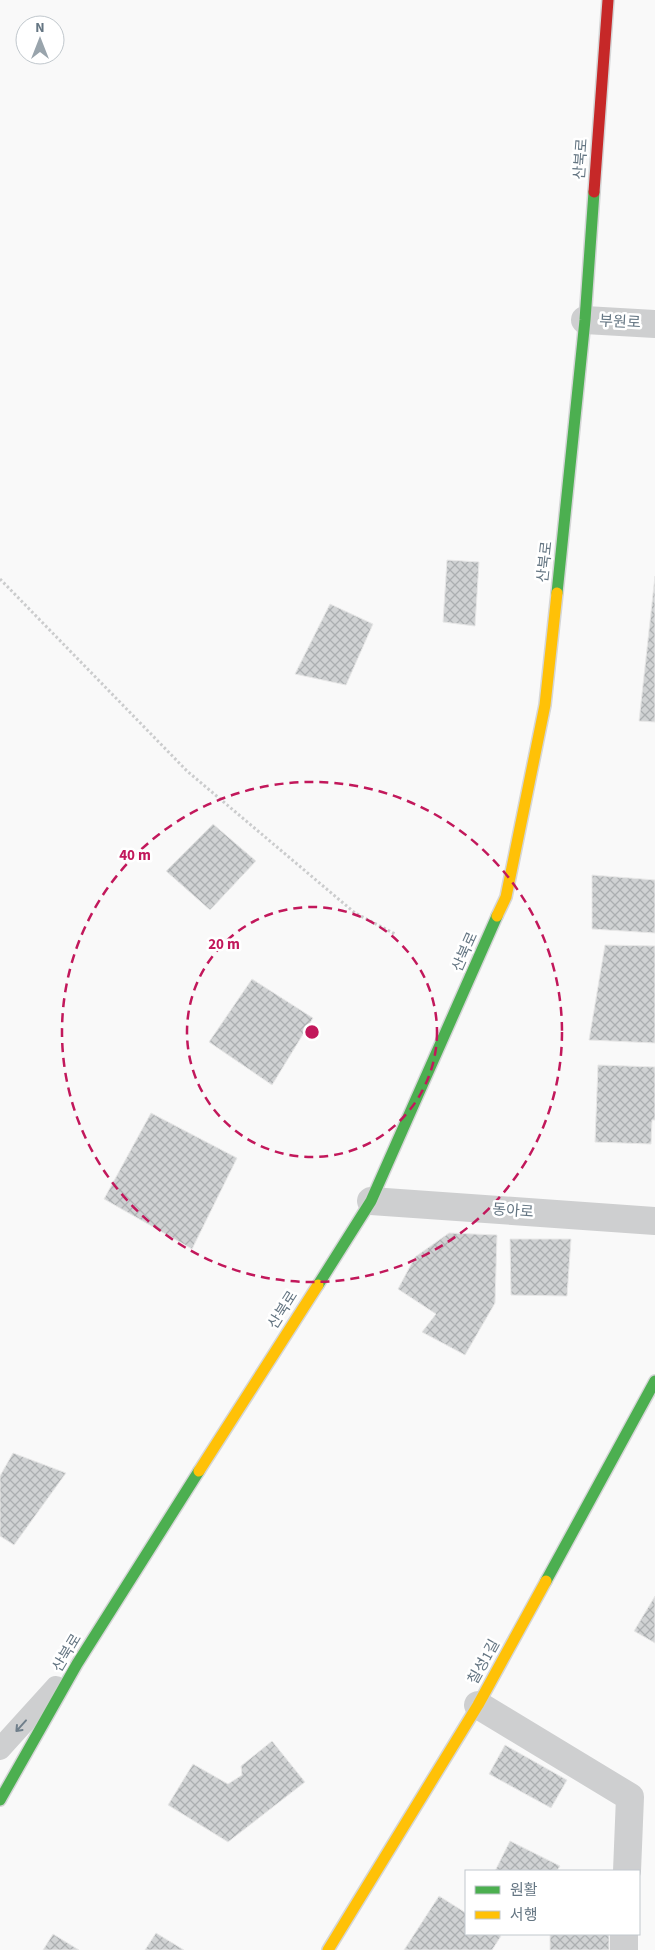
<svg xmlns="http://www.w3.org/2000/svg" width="655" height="1950" font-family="'Source Sans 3','Noto Sans KR',sans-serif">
  <defs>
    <pattern id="building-cross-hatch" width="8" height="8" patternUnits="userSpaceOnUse" patternTransform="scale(1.25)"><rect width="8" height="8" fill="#d0d2d3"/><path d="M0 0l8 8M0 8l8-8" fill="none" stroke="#acafb1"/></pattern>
  </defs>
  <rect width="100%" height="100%" fill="#f9f9f9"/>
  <!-- building -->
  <path fill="url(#building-cross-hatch)" stroke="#e8e8e8" d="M 447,560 L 479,562 L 475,626 L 443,622 Z
    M 655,576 L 655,722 L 639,721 Z
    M 330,604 L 373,624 L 346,685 L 295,674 Z
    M 213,824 L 256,861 L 210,910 L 166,871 Z
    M 592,875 L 655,880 L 655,933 L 592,929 Z
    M 605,945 L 655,946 L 655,1043 L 589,1040 Z
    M 252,979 L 313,1018 L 272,1085 L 209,1042 Z
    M 598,1065 L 655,1067 L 655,1120 L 652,1120 L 651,1144 L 595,1142 Z
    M 151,1113 L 237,1158 L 192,1249 L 104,1199 Z
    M 449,1233 L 497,1235 L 495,1303 L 465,1355 L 422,1332 L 436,1314 L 398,1289 L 415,1257 Z
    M 510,1239 L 571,1239 L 567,1296 L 511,1295 Z
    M 13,1453 L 66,1473 L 14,1545 L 0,1536 L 0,1476 Z
    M 655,1596 L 655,1643 L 634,1631 Z
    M 272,1741 L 305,1782 L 228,1842 L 168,1805 L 193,1764 L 228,1784 L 242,1775 L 241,1766 Z
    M 505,1745 L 567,1780 L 551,1808 L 489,1774 Z
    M 510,1841 L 560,1866 L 557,1871 L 495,1871 Z
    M 439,1896 L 466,1913 L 466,1934 L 498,1934 L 501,1936 L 492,1950 L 404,1950 Z
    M 156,1933 L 184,1950 L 145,1950 Z
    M 53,1934 L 79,1950 L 43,1950 Z
    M 550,1934 L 609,1934 L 609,1950 L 550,1950 Z"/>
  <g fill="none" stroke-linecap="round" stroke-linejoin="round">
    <!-- fast casing -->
    <g stroke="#d5d6d7" stroke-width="14">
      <path id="fast" d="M 557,593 L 585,320 L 594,192
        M 318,1285 L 371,1201 L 497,916
        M 546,1581 L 655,1381
        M 0,1800 L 77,1664 L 199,1471"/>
    </g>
    <!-- slow casing -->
    <g stroke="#d5d6d7" stroke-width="14">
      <path id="slow" d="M 497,916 L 506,897 L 545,705 L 557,593
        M 199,1471 L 318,1285
        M 328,1950 L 478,1705 L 546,1581"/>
    </g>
    <!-- jam casing -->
    <g stroke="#d5d6d7" stroke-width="14">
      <path id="jam" d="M 594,192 L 608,0"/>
    </g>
    <!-- path -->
    <path stroke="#cbcccd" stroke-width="3" stroke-dasharray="2.5 2.5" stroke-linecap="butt" d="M 0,579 L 187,771 L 355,913 L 395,934"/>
    <!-- lane -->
    <path stroke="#cecfd0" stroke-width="22" d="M 0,1749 L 56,1687"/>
    <!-- street -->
    <path stroke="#cecfd0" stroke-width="28" d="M 585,320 L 655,324
      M 371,1201 L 655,1221
      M 478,1705 L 630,1797 L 627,1871
      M 624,1950 L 624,1934"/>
    <!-- fast -->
    <use href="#fast" stroke="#4caf50" stroke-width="11"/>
    <!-- slow -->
    <use href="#slow" stroke="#ffc107" stroke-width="11"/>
    <!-- jam -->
    <use href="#jam" stroke="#c62828" stroke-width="11"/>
  </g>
  <!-- one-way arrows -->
  <defs><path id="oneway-shaft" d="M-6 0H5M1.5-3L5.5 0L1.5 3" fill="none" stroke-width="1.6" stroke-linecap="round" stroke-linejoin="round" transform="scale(1.25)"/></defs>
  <use stroke="#707f8b" href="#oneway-shaft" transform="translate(21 1726) rotate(132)"/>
  <!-- distance rings -->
  <g fill="none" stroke="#c2185b" stroke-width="2.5" stroke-dasharray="9 6">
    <circle cx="312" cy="1032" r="125"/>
    <circle cx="312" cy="1032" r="250"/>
  </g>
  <g text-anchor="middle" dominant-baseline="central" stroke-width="5" stroke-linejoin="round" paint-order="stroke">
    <!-- street labels -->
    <g font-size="15" fill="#657683" stroke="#fff">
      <text transform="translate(581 159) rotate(-86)">산북로</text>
      <text transform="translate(620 322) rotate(3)">부원로</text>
      <text transform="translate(545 562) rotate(-84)">산북로</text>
      <text transform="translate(465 952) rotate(-66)">산북로</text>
      <text transform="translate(513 1211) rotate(4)">동아로</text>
      <text transform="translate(283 1310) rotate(-58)">산북로</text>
      <text transform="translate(67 1653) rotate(-59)">산북로</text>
      <text transform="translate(484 1662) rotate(-61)">칠성1길</text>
    </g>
  </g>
  <circle cx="312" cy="1032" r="8" fill="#c2185b" stroke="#fff" stroke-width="2.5"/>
  <g font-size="15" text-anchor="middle" font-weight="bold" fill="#c2185b" stroke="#fff" stroke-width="5" stroke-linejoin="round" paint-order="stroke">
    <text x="135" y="860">40 m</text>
    <text x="224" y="949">20 m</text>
  </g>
  <!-- legend -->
  <rect x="465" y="1870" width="175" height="65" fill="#ffffff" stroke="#c1c8cd"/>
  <rect x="475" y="1886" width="25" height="8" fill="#4caf50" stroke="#c1c8cd"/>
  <text x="510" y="1895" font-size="15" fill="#657683">원활</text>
  <rect x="475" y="1911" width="25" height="8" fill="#ffc107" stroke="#c1c8cd"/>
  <text x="510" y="1920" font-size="15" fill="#657683">서행</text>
  <!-- north arrow -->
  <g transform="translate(40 40)"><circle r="24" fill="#ffffff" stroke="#c1c8cd"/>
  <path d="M0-4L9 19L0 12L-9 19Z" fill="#99a4ac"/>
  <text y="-8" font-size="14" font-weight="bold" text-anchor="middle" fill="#657683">N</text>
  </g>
</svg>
